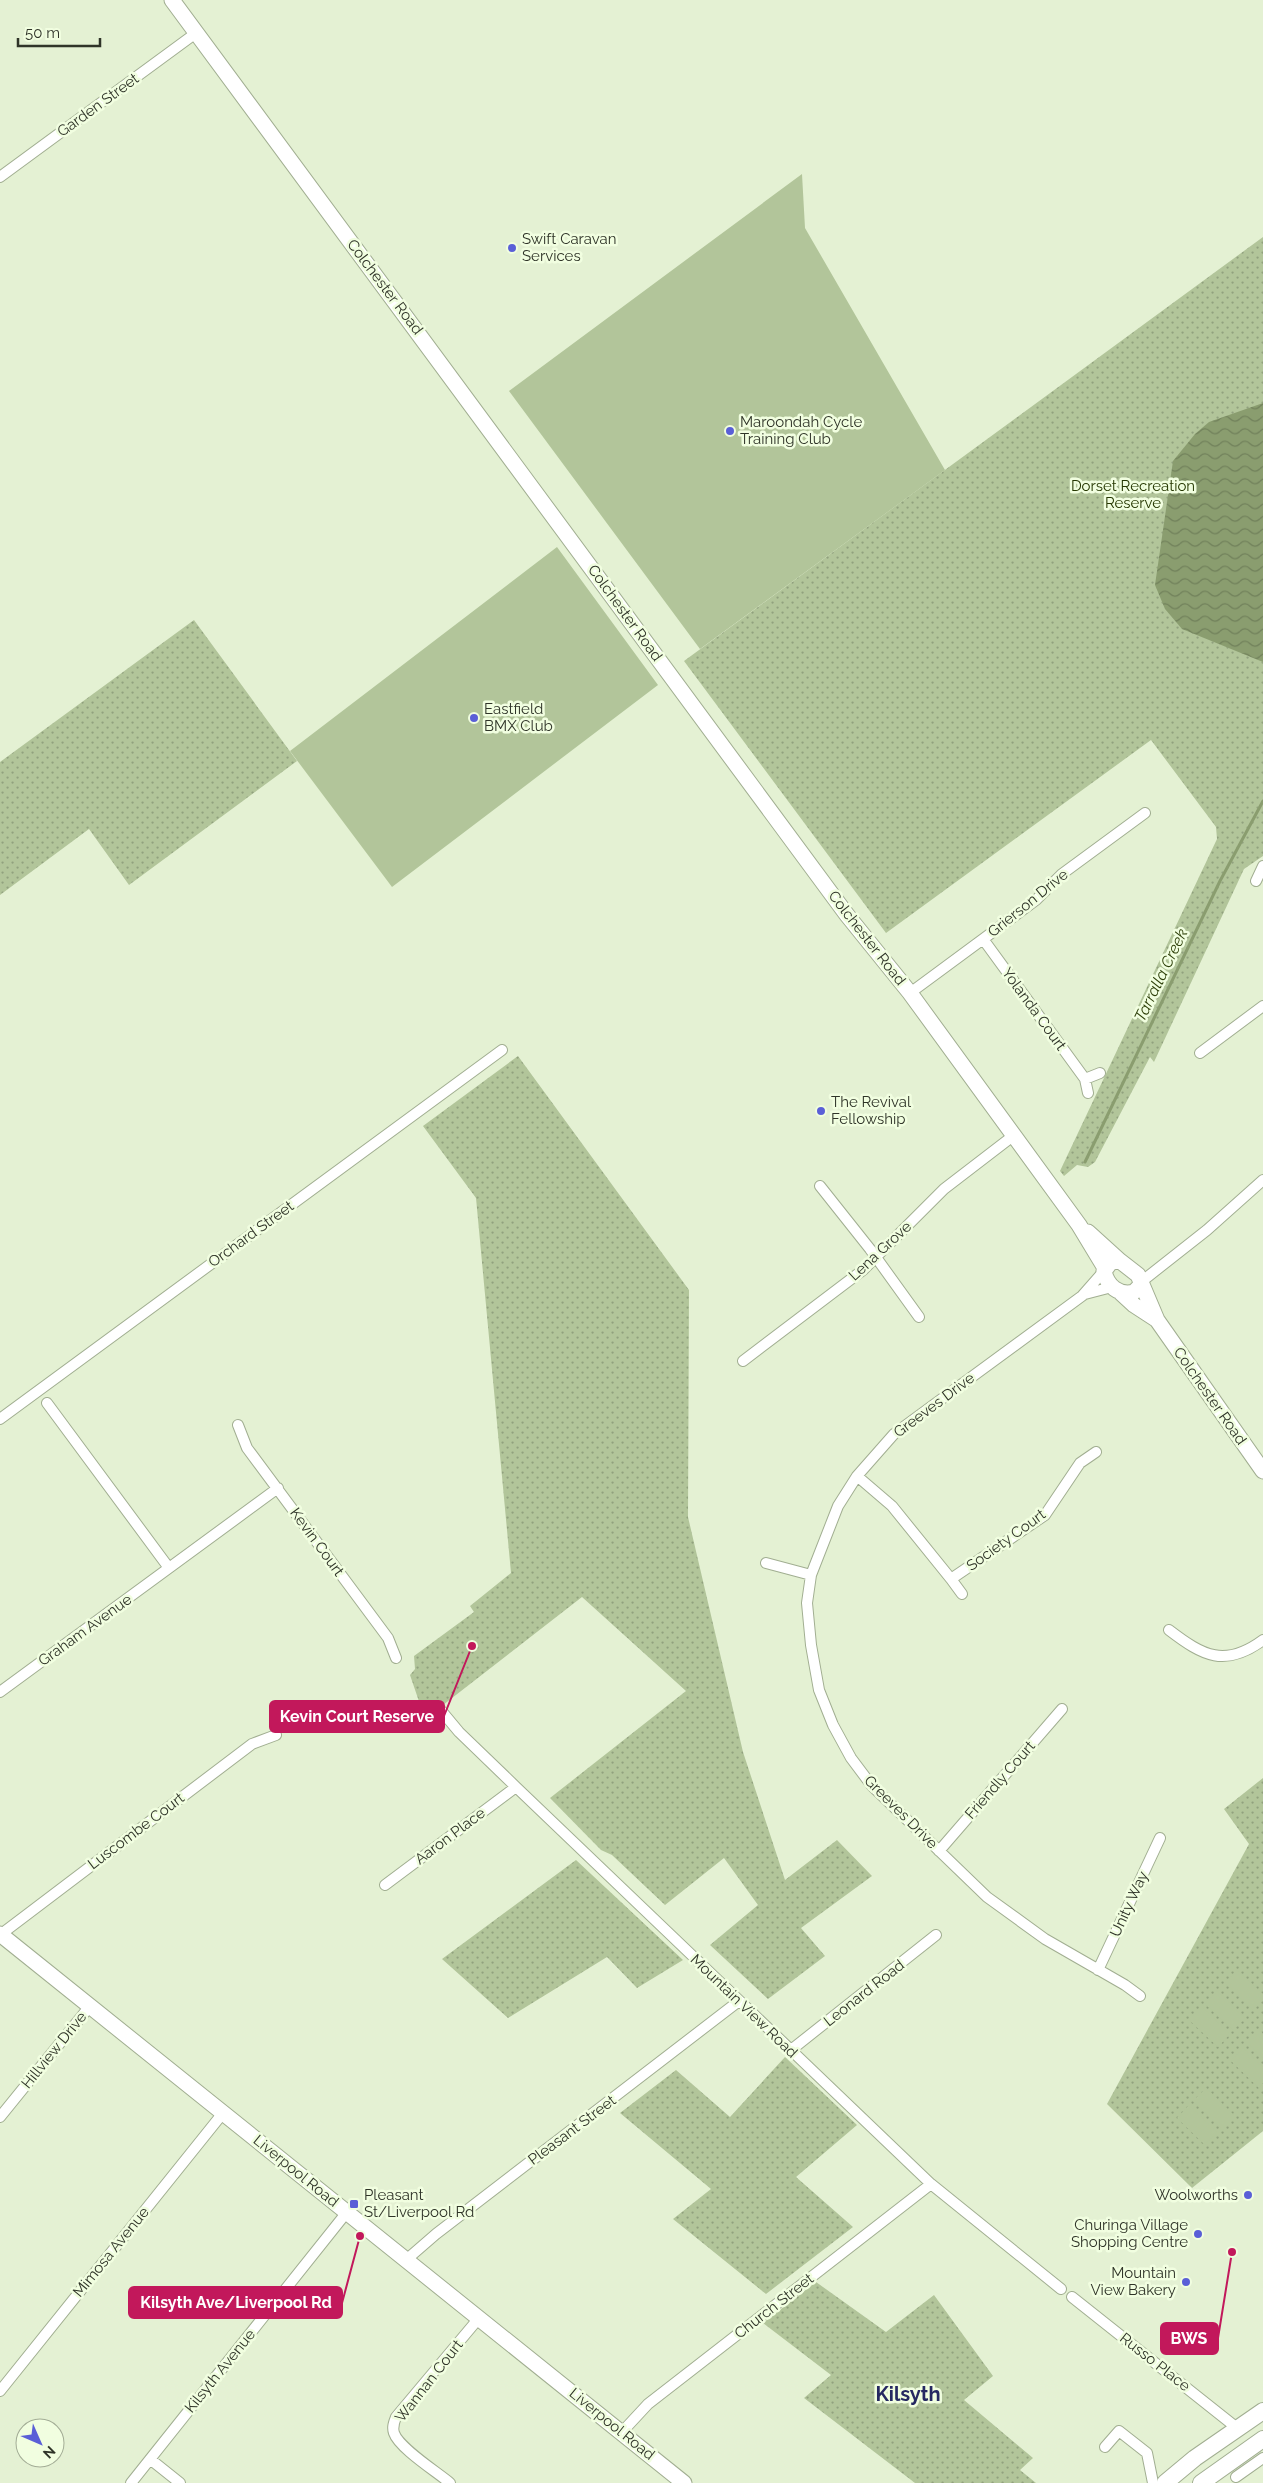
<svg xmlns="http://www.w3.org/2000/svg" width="1263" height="2483" font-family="Raleway,sans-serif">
  <defs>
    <pattern id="green-dots" width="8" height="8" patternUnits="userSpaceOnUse" patternTransform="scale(1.25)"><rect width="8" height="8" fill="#b2c59a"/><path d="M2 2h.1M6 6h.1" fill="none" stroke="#91a17e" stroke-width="1.8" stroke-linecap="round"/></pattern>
    <pattern id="water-waves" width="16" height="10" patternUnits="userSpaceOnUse" patternTransform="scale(1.25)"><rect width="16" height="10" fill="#8a9d6f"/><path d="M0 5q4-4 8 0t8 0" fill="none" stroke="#71815b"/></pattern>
  </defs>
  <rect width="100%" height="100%" fill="#e4f1d3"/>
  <!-- green -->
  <path fill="url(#green-dots)" d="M 1263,237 L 1263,856 L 1244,869 L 1154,1062 L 1150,1057 L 1095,1162 L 1088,1167 L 1077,1165 L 1064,1176 L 1060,1171 L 1208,858 L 1217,839 L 1216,827 L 1151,740 L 886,933 L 684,661 Z
    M 194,620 L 297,761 L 129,885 L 89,829 L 0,895 L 0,762 Z
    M 518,1056 L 689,1290 L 688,1517 L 743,1752 L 785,1880 L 837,1840 L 872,1876 L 801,1928 L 825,1956 L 768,1999 L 710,1945 L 758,1905 L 724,1858 L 665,1905 L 612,1855 L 601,1850 L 550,1798 L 686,1691 L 582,1597 L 425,1719 L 410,1675 L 415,1669 L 414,1656 L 474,1612 L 470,1606 L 511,1573 L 476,1198 L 423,1126 Z
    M 1263,1778 L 1263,2131 L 1192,2188 L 1107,2104 L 1249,1844 L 1224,1809 Z
    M 576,1860 L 683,1960 L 637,1988 L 607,1957 L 508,2018 L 442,1959 Z
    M 785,2057 L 857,2125 L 796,2177 L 853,2227 L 766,2294 L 673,2219 L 711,2189 L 620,2113 L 676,2070 L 730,2117 Z
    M 816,2282 L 886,2332 L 934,2295 L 993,2376 L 964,2400 L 1033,2458 L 1020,2470 L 1036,2483 L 915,2483 L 804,2398 L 831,2375 L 763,2323 Z"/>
  <!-- pitch -->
  <path fill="#b2c59a" d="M 802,174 L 805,228 L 945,470 L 700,649 L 509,391 Z
    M 557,547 L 658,685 L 392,887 L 290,751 Z
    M 1237,1970 L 1263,1994 L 1263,2000 L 1253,2010 L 1225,1983 Z
    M 1217,1991 L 1245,2018 L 1233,2030 L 1205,2004 Z
    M 1202,2007 L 1230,2034 L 1218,2047 L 1189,2020 Z
    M 1260,2030 L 1263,2034 L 1263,2058 L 1247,2043 Z
    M 1243,2048 L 1263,2067 L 1263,2083 L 1259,2088 L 1231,2061 Z
    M 1206,2088 L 1234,2115 L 1221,2128 L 1193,2101 Z
    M 1189,2105 L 1217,2132 L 1205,2145 L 1177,2118 Z"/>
  <!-- water -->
  <path fill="url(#water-waves)" d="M 1263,403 L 1263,662 L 1182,629 L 1165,609 L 1155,585 L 1173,461 L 1195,434 L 1209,422 Z"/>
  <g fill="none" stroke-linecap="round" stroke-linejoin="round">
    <!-- stream -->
    <path stroke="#8a9d6f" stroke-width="3" d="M 1085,1162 L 1220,881 L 1263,801"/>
    <!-- street casing -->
    <g stroke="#a1ae91" stroke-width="12">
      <path id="street" d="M 0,177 L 196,33
        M 1256,881 L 1263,866
        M 983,939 L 1085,1079
        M 910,993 L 1036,900 L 1062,874 L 1145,813
        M 1200,1053 L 1263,1006
        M 1088,1093 L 1085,1079 L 1100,1073
        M 820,1186 L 870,1249 L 919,1317
        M 1104,1271 L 1082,1296 L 894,1434 L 857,1476 L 838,1506 L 811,1575 L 807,1603 L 811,1645 L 819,1690 L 833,1725 L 851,1758 L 872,1786 L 987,1897 L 1045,1939 L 1125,1985 L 1140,1996
        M 1141,1282 L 1207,1230 L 1263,1180
        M 1085,1294 L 1112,1287
        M 743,1361 L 863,1270 L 944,1189 L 1013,1136
        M 47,1403 L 169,1568
        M 0,1419 L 502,1050
        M 238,1425 L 247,1448 L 388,1638 L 396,1658
        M 857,1476 L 892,1506 L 951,1579 L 1045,1515 L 1080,1463 L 1096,1452
        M 766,1563 L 811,1575
        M 951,1579 L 962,1594
        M 1169,1630 C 1203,1656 1225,1668 1263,1640
        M 0,1692 L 278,1488
        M 439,1708 L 459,1732 L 516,1787 L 931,2184 L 1061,2289
        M 939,1851 L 1062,1709
        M 385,1885 L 516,1787
        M 0,1935 L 252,1744 L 276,1735
        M 1098,1970 L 1160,1838
        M 791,2050 L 936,1935
        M 0,2117 L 90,2006
        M 406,2260 L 436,2234 L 739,2001
        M 1072,2297 L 1237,2428
        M 0,2391 L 223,2113
        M 622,2432 L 648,2404 L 931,2184
        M 1105,2447 L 1119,2431 L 1147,2453 L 1153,2483
        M 150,2459 L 180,2483
        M 1236,2477 L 1263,2458
        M 131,2483 L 347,2212
        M 450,2483 C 437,2472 399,2448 394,2433 C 392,2427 394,2422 396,2417 L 479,2318"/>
    </g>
    <!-- secondary casing -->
    <g stroke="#a1ae91" stroke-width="17">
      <path id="secondary" d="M 172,0 L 847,915 L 910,993 L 1079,1225 L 1105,1268
        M 1088,1232 L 1120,1261
        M 1141,1285 L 1134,1292 C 1119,1296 1107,1286 1104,1271 L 1111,1262 L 1120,1261 L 1138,1275 L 1157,1320 L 1263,1471
        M 1121,1293 L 1134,1305 L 1157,1320
        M 0,1934 L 684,2483"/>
    </g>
    <!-- primary casing -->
    <g stroke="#a1ae91" stroke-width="18">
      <path id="primary" d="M 1165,2483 L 1195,2458 L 1263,2411
        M 1201,2483 L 1263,2439"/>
    </g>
    <!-- street -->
    <use href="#street" stroke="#fff" stroke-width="10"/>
    <!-- secondary -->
    <use href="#secondary" stroke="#fff" stroke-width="15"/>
    <!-- primary -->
    <use href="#primary" stroke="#fff" stroke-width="16"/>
  </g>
  <!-- markers -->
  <g fill="#5a5fd7" stroke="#f1fee0" stroke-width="2">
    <circle cx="512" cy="248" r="5"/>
    <circle cx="730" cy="431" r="5"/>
    <circle cx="474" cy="718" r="5"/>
    <circle cx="821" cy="1111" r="5"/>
    <circle cx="1248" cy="2195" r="5"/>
    <rect x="349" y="2199" width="10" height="10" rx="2.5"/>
    <circle cx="1198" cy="2234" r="5"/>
    <circle cx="1186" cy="2282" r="5"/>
  </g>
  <g text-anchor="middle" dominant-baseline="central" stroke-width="5" stroke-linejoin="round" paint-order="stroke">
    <!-- street labels -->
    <g font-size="15" fill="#2f3428" stroke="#f1fee0">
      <text transform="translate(98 105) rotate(-36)">Garden Street</text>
      <text transform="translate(385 287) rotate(53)">Colchester Road</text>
      <text transform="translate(625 613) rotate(54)">Colchester Road</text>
      <text transform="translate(1028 903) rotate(-39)">Grierson Drive</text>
      <text transform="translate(867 938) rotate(52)">Colchester Road</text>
      <text transform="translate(1034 1009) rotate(54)">Yolanda Court</text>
      <text transform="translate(251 1234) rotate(-36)">Orchard Street</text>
      <text transform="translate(880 1251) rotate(-43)">Lena Grove</text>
      <text transform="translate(1210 1396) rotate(55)">Colchester Road</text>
      <text transform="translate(934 1405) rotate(-37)">Greeves Drive</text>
      <text transform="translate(1006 1540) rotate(-36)">Society Court</text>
      <text transform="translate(317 1542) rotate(54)">Kevin Court</text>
      <text transform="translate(85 1630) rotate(-36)">Graham Avenue</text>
      <text transform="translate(1000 1780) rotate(-49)">Friendly Court</text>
      <text transform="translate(901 1812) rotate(45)">Greeves Drive</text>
      <text transform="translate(136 1831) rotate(-37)">Luscombe Court</text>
      <text transform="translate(450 1836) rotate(-37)">Aaron Place</text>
      <text transform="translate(1129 1904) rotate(-65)">Unity Way</text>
      <text transform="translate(864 1993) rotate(-38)">Leonard Road</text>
      <text transform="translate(744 2006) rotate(44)">Mountain View Road</text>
      <text transform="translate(54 2050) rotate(-51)">Hillview Drive</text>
      <text transform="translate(572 2130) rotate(-37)">Pleasant Street</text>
      <text transform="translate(296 2171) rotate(39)">Liverpool Road</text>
      <text transform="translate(111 2252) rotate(-51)">Mimosa Avenue</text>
      <text transform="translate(774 2306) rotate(-38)">Church Street</text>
      <text transform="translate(1155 2362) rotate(38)">Russo Place</text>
      <text transform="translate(220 2371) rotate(-51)">Kilsyth Avenue</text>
      <text transform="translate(429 2381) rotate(-52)">Wannan Court</text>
      <text transform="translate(612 2424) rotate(39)">Liverpool Road</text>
    </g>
    <!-- poi labels -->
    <g font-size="15" fill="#2f3428" stroke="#f1fee0" text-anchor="start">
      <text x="522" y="239">Swift Caravan<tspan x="522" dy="17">Services</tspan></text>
      <text x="740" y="422">Maroondah Cycle<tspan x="740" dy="17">Training Club</tspan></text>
      <text x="484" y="709">Eastfield<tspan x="484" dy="17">BMX Club</tspan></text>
      <text x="831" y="1102">The Revival<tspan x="831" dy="17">Fellowship</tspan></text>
      <text x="364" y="2195">Pleasant<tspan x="364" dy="17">St/Liverpool Rd</tspan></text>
      <text x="1238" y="2195" text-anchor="end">Woolworths</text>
      <text x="1188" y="2225" text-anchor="end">Churinga Village<tspan x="1188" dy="17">Shopping Centre</tspan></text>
      <text x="1176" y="2273" text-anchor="end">Mountain<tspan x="1176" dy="17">View Bakery</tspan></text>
    </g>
    <!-- park labels -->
    <g font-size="15" fill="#253701" stroke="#f1fee0">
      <text x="1133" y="486">Dorset Recreation<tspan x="1133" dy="17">Reserve</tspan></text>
    </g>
    <!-- water labels -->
    <g font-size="16" font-style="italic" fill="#2d3f09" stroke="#f1fee0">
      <text transform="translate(1161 975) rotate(-64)">Tarralla Creek</text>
    </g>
    <!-- district labels -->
    <g font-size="20" font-weight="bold" fill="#252861" stroke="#f1fee0">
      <text x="908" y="2394">Kilsyth</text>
    </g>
  </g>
  <!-- callouts -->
  <path fill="none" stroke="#c2185b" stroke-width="2" d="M472 1646L444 1716M360 2236L342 2303M1232 2252L1218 2338"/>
  <g fill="#c2185b" stroke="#f1fee0" stroke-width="2">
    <circle cx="472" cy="1646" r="5"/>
    <circle cx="360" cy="2236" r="5"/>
    <circle cx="1232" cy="2252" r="5"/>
  </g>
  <g fill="#c2185b" stroke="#c2185b" stroke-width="2">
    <rect x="270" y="1701" width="174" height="31" rx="5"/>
    <rect x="129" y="2287" width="213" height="31" rx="5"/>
    <rect x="1161" y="2323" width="57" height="31" rx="5"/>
  </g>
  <g font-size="16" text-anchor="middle" font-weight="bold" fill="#fff">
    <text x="357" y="1722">Kevin Court Reserve</text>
    <text x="236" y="2308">Kilsyth Ave/Liverpool Rd</text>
    <text x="1189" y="2344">BWS</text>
  </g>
  <!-- north arrow -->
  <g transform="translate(40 2443) rotate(135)"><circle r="24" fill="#f1fee0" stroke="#a3ad96"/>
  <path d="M0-4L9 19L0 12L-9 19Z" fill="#5a5fd7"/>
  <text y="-8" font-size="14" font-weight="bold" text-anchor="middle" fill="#2f3428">N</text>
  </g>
  <!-- scale -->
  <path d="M18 38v8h82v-8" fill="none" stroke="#2f3428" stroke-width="2.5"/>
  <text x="25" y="38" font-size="15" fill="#2f3428" stroke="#f1fee0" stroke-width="4" paint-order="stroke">50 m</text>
</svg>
